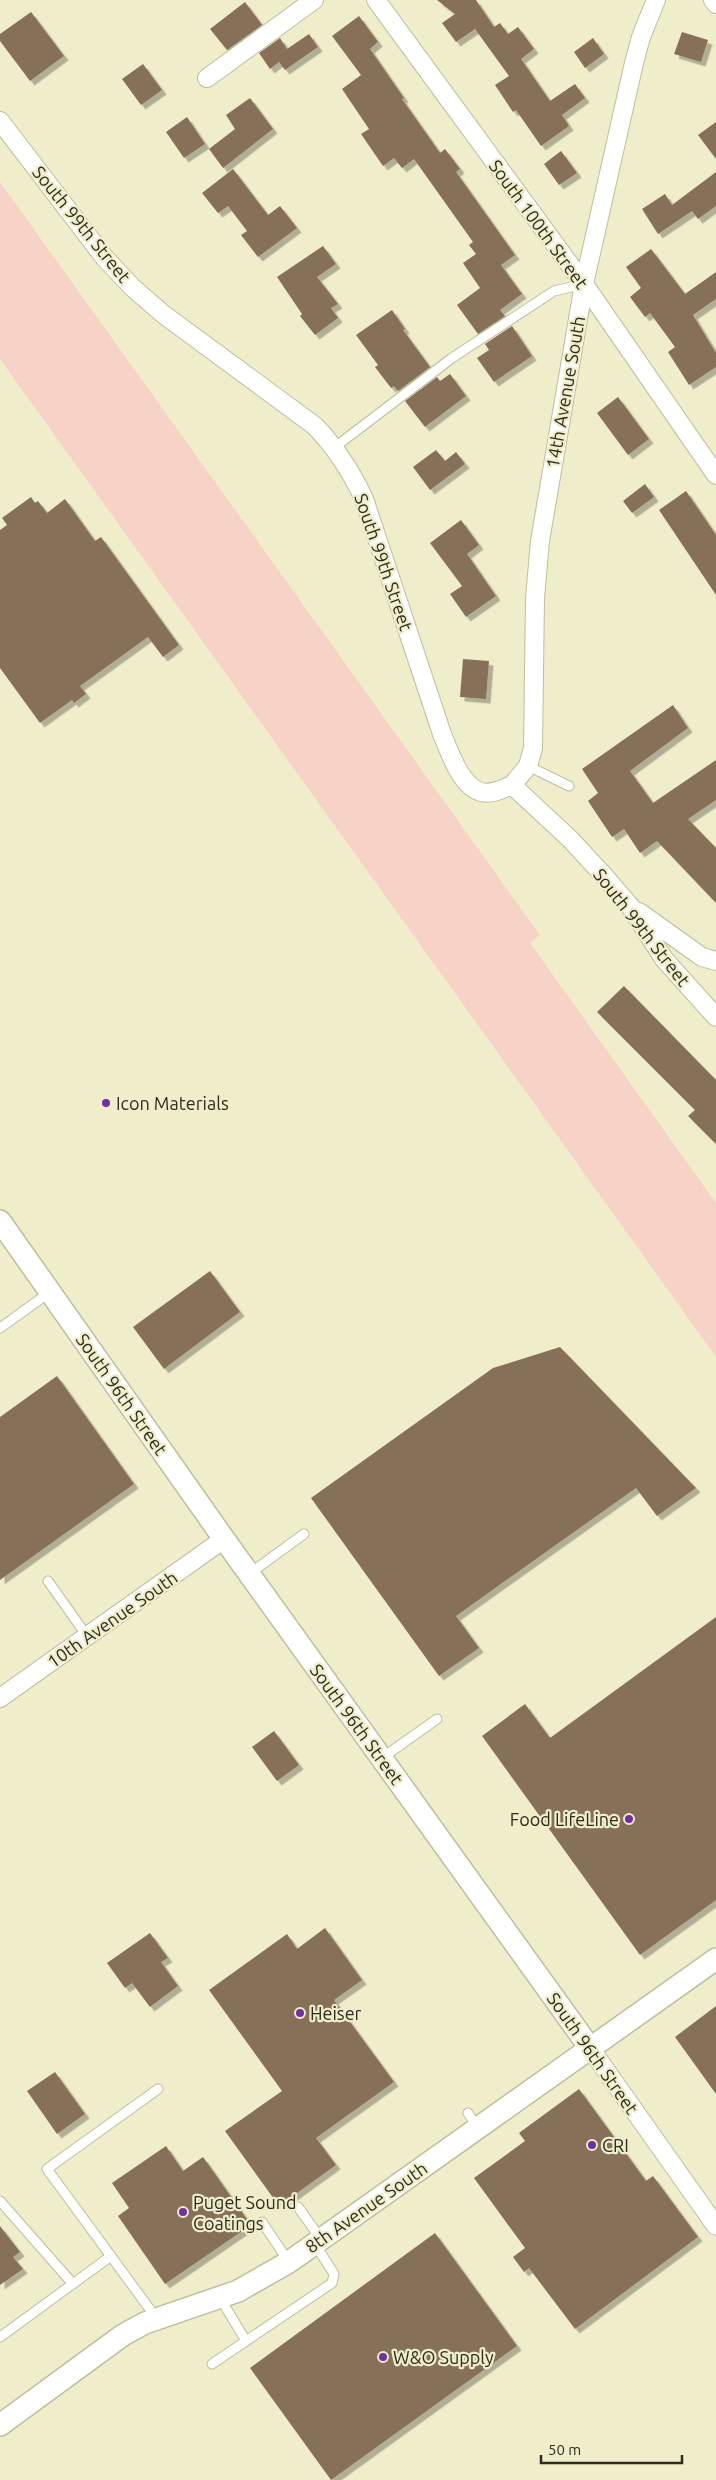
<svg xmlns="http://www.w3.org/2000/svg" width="716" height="2480" font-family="Ubuntu,sans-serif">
  <defs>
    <filter id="shadow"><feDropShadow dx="4.5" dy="4.5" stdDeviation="0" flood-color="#0004"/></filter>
  </defs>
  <rect width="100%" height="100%" fill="#f0edcb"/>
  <!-- green -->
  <path fill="#f7d3c7" d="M 0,182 L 540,935 L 530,943 L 716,1203 L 716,1357 L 0,359 Z"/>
  <!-- building -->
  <path fill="#867159" filter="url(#shadow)" d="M 437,0 L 476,0 L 494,27 L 500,23 L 508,34 L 518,27 L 534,49 L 521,59 L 550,101 L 575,84 L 585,98 L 562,115 L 569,126 L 541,146 L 516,110 L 513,112 L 495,85 L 509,76 L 475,29 L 456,42 L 442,23 L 455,14 Z
    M 245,2 L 262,25 L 227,50 L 210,29 Z
    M 31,12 L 64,56 L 30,81 L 0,41 L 0,34 Z
    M 359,16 L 378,42 L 370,49 L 404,98 L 402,99 L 440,153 L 445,149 L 460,169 L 456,172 L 515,255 L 501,265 L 522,294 L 500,310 L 505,316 L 478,334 L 457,305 L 480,288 L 463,263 L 476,254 L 469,245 L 473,242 L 414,159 L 402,168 L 394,158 L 383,166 L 361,134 L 369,129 L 342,89 L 361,75 L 332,36 Z
    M 682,32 L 708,40 L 701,62 L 674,54 Z
    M 309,34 L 318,47 L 285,70 L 279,62 L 270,69 L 259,53 L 280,38 L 287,49 Z
    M 593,38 L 604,54 L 585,68 L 574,52 Z
    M 143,64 L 162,90 L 141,105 L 122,79 Z
    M 250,98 L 273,129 L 223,168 L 209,149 L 235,129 L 226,115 Z
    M 187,117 L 205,144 L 184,158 L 166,132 Z
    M 716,122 L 716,159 L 698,135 Z
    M 561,151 L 577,173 L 559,185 L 544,164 Z
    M 233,169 L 268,215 L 280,206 L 297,228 L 258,257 L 241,235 L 247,231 L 228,206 L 218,213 L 202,193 Z
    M 716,172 L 716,206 L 698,219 L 692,211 L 658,234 L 642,209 L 665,194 L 672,205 Z
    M 323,246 L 336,264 L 317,277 L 338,304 L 331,308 L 338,318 L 315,335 L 300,316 L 302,314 L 277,277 Z
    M 651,249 L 685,294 L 716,272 L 716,299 L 693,315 L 716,353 L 716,367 L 689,385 L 668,352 L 675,347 L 650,313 L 645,317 L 630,297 L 641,288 L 626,267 Z
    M 392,310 L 405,329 L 403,330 L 430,367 L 398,391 L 394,386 L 391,388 L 375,367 L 378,365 L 356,335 Z
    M 512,326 L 532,356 L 494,382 L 477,358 L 489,350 L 485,344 Z
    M 450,374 L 466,396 L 425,427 L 405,401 L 437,377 L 440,381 Z
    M 618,397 L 649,439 L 628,455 L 597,413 Z
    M 436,450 L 445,461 L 456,452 L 465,464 L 430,490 L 413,467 Z
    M 645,484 L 654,497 L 632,513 L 623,501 Z
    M 686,491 L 716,535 L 716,595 L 659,510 Z
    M 31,497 L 35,503 L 38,501 L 47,513 L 65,499 L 95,541 L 101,537 L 179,645 L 163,657 L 148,637 L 80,686 L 86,694 L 74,703 L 72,700 L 40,723 L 0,668 L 0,530 L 7,525 L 2,518 Z
    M 461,520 L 479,545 L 467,554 L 496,596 L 466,617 L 450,594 L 462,586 L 430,543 Z
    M 463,659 L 489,661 L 486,699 L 460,697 Z
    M 673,705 L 688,728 L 630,771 L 653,803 L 716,760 L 716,800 L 688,819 L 716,848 L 716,903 L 657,841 L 640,853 L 624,829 L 612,837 L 588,801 L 598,793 L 582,769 Z
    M 624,986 L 716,1080 L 716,1144 L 688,1116 L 695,1110 L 597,1012 Z
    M 210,1271 L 240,1312 L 164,1369 L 133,1327 Z
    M 560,1347 L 696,1488 L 657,1516 L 636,1488 L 456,1616 L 479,1648 L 439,1676 L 311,1498 L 493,1368 Z
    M 57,1376 L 134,1484 L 0,1580 L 0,1417 Z
    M 716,1617 L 716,1900 L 640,1955 L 482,1736 L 525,1704 L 550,1738 Z
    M 274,1731 L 299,1765 L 277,1781 L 252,1747 Z
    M 325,1928 L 362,1980 L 334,2000 L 394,2082 L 316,2138 L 336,2165 L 279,2206 L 225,2131 L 282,2091 L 209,1990 L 287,1934 L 297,1949 Z
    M 150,1933 L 168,1958 L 161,1962 L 178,1986 L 150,2007 L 132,1983 L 125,1988 L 107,1963 Z
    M 716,2006 L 716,2094 L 675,2037 Z
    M 55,2072 L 85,2114 L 57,2134 L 27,2091 Z
    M 579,2089 L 646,2181 L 653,2176 L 698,2237 L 575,2329 L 529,2268 L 524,2272 L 513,2257 L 525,2248 L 474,2178 L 525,2141 L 519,2133 Z
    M 166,2146 L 183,2171 L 203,2157 L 251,2225 L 165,2284 L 118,2216 L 129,2208 L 112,2183 Z
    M 0,2226 L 20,2252 L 13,2257 L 23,2269 L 0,2285 Z
    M 435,2233 L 517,2346 L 331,2480 L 250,2368 Z"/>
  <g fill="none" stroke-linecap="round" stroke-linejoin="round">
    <!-- service casing -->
    <g stroke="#c0bd9c" stroke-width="11">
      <path id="service" d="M 335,447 L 452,358 L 554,291 L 584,284
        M 528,766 L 569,786
        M 0,1328 L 50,1292
        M 249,1574 L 304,1534
        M 48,1581 L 87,1636
        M 382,1758 L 437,1719
        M 468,2113 L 478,2128
        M 0,2201 L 73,2284
        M 298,2207 L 321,2239
        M 262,2222 L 289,2262
        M 220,2298 L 246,2341
        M 157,2319 L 47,2169 L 158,2089
        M 0,2337 L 111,2256
        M 212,2364 L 332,2283 L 334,2274 L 315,2244"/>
    </g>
    <!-- minor casing -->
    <g stroke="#c0bd9c" stroke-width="20">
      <path id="minor" d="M 376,0 L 584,284 L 716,475
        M 713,0 L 716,4
        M 207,78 L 314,0
        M 0,121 L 104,257 L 132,287 L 163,314 L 315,426 C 336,448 351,471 364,499 L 442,734 C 450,752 460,786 481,792 C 491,795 503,789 512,785 L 570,839 L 606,878 L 630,906 L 664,959 L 716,1017
        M 512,785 L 528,766 L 533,748 L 535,598 L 540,541 L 584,284 L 634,63 L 641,37 L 656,0
        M 639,912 L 702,957 L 716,961
        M 0,1698 L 224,1539
        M 590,2048 L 716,2226"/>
    </g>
    <!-- tertiary casing -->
    <g stroke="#c0bd9c" stroke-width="24">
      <path id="tertiary" d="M 0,1221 L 224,1539 L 590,2048
        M 0,2425 L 123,2335 L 145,2323 L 238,2291 L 289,2262 L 716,1959"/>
    </g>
    <!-- service -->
    <use href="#service" stroke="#fff" stroke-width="9"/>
    <!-- minor -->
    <use href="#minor" stroke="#fff" stroke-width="18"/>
    <!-- tertiary -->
    <use href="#tertiary" stroke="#fff" stroke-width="21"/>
  </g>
  <!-- markers -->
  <g fill="#712fa3" stroke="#f0edcb" stroke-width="2">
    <circle cx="106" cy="1103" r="5"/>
    <circle cx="629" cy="1819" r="5"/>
    <circle cx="300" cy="2013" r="5"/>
    <circle cx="592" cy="2145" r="5"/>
    <circle cx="183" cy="2212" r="5"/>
    <circle cx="383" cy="2357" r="5"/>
  </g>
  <g text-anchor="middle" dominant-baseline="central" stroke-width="4.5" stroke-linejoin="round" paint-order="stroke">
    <!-- street labels -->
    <g font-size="18" fill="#2d2b1e" stroke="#f0edcb">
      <text transform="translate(82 224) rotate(51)">South 99th Street</text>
      <text transform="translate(539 224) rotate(54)">South 100th Street</text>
      <text transform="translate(565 392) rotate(-80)">14th Avenue South</text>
      <text transform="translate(384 562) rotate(71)">South 99th Street</text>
      <text transform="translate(642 927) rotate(52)">South 99th Street</text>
      <text transform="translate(122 1394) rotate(55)">South 96th Street</text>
      <text transform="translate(112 1619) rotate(-35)">10th Avenue South</text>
      <text transform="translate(357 1724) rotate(54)">South 96th Street</text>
      <text transform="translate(593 2053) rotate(55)">South 96th Street</text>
      <text transform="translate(366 2207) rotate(-35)">8th Avenue South</text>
    </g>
    <!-- poi labels -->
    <g font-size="18" fill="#2d2b1e" stroke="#f0edcb" text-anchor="start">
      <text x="116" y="1103">Icon Materials</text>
      <text x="619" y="1819" text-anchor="end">Food LifeLine</text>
      <text x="310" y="2013">Heiser</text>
      <text x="602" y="2145">CRI</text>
      <text x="193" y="2202">Puget Sound<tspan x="193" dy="21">Coatings</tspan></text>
      <text x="393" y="2357">W&amp;O Supply</text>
    </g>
  </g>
  <!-- scale -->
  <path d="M541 2455v8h141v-8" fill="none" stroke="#2d2b1e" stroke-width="2.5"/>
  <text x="548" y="2455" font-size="15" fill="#2d2b1e" stroke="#f0edcb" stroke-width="4" paint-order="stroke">50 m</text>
</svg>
